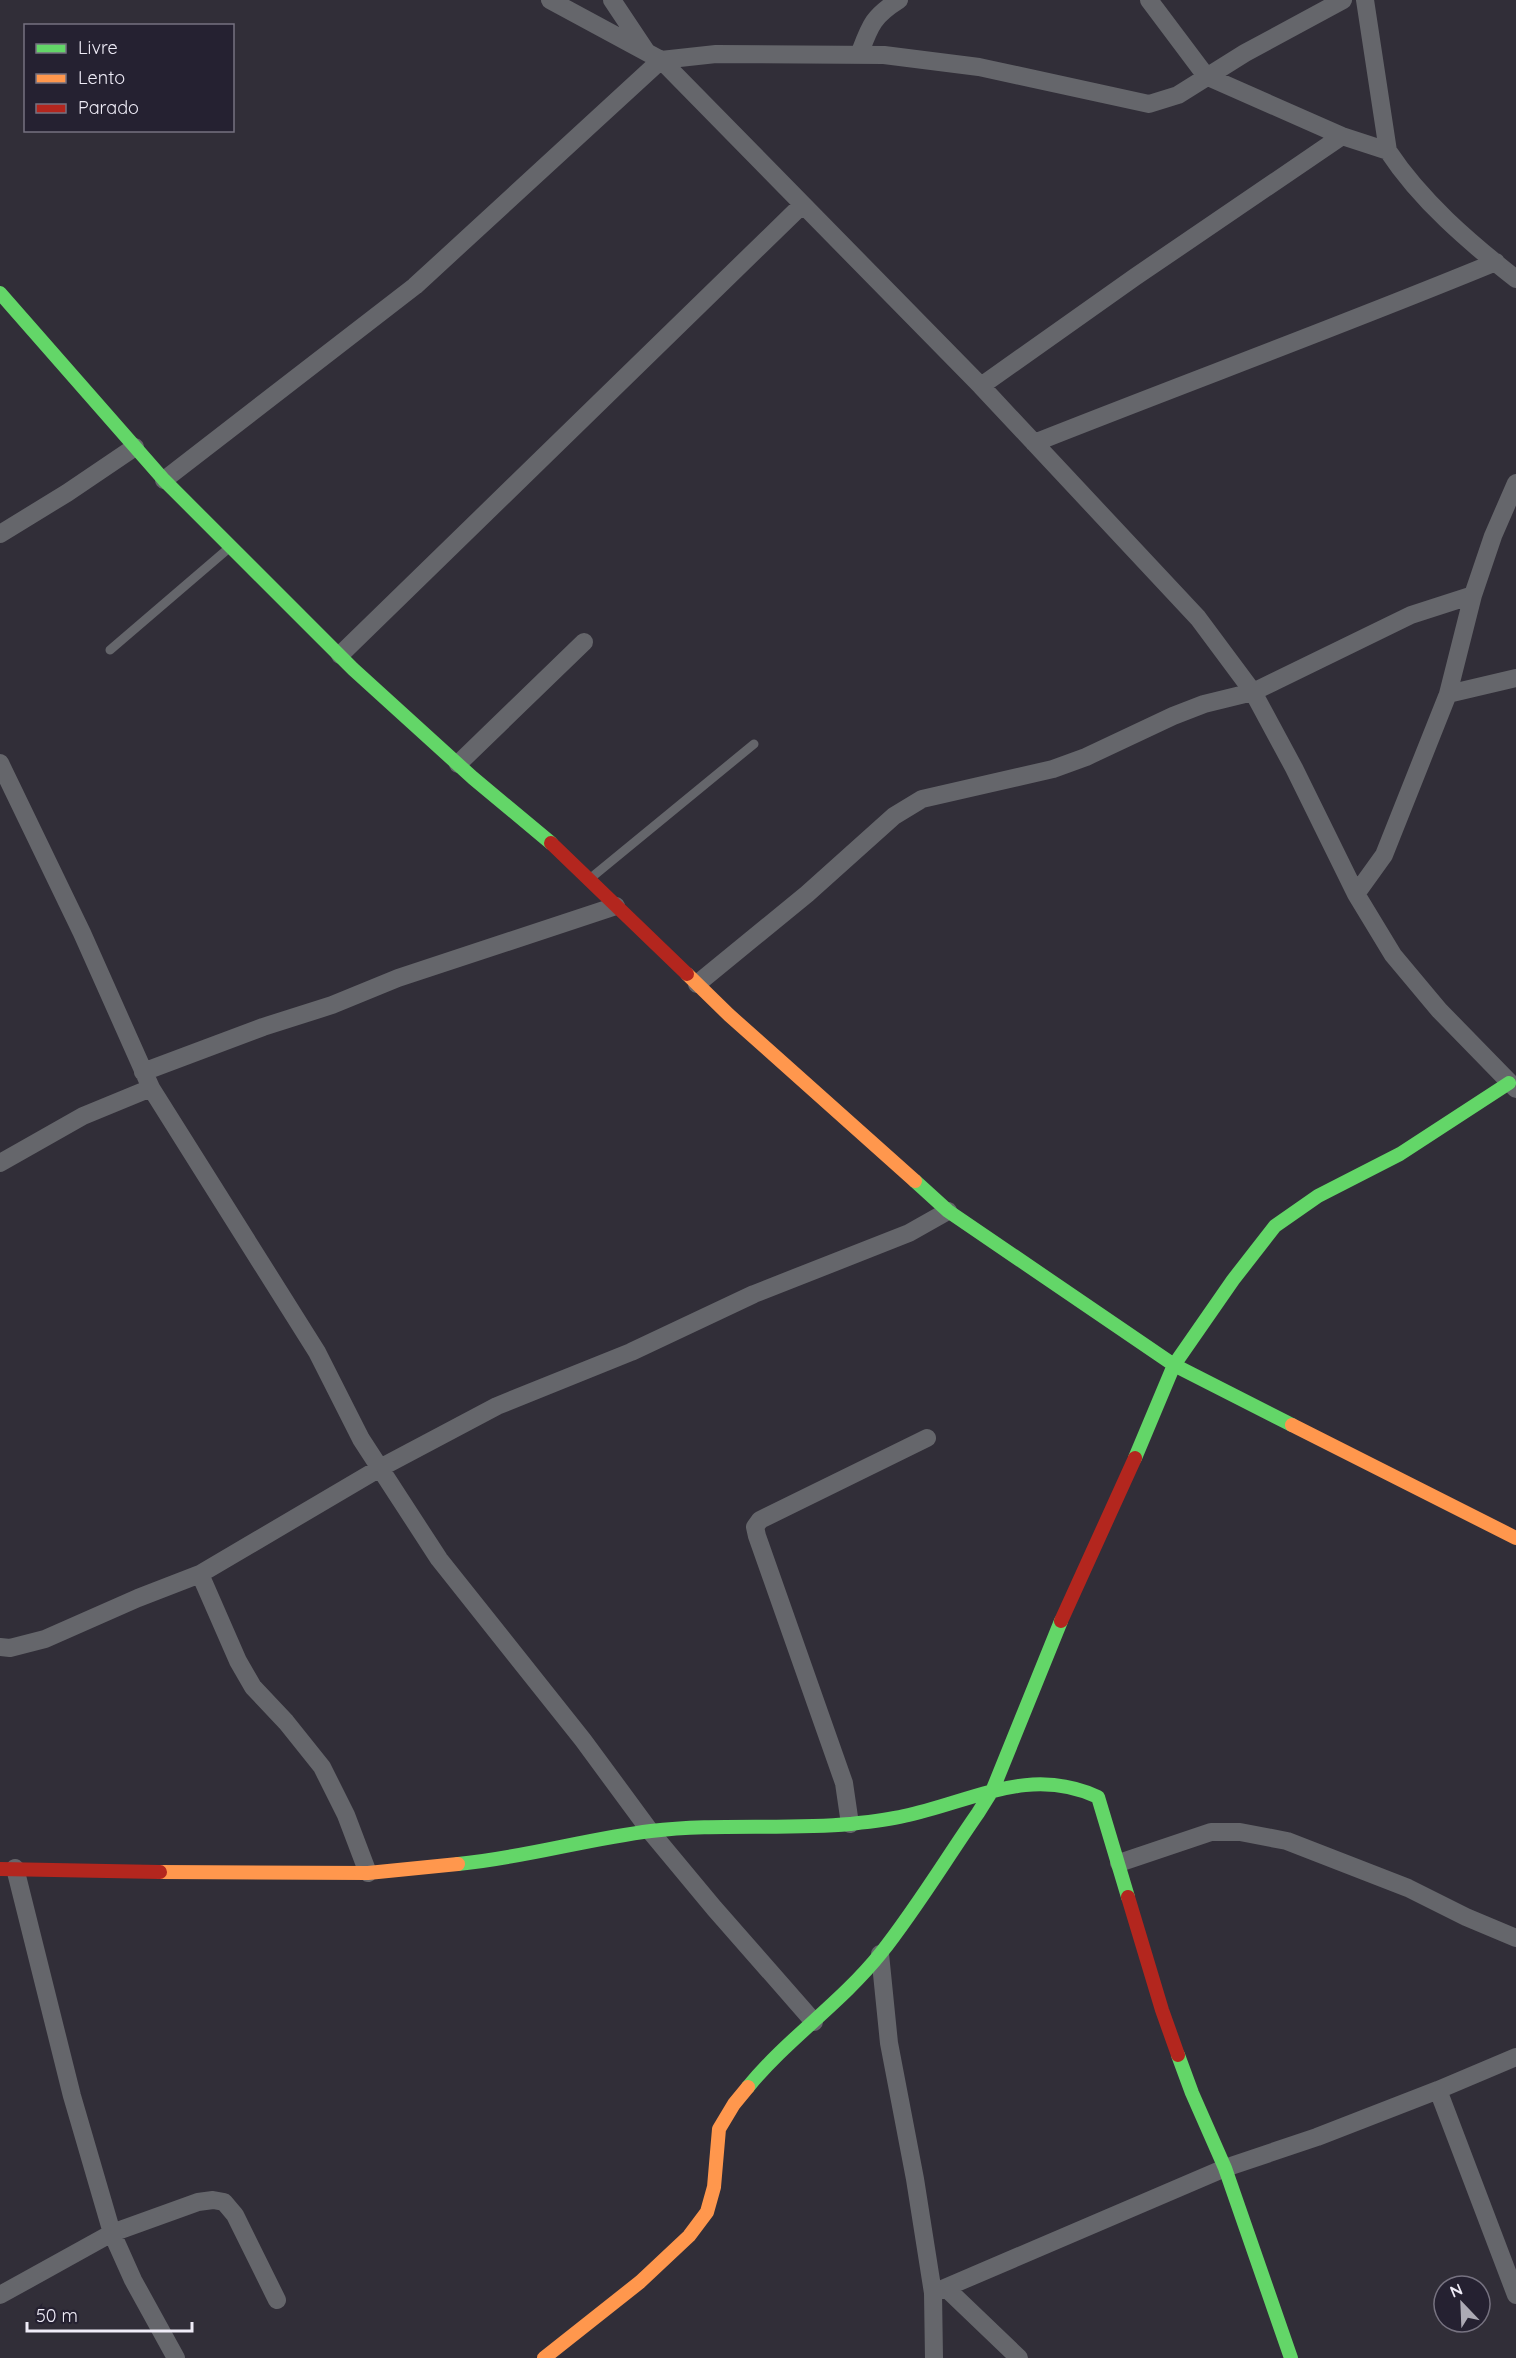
<svg xmlns="http://www.w3.org/2000/svg" width="1516" height="2358" font-family="Quicksand,sans-serif">
  <rect width="100%" height="100%" fill="#312e38"/>
  <g fill="none" stroke-linecap="round" stroke-linejoin="round">
    <!-- lane -->
    <path stroke="#65666b" stroke-width="9" d="M 110,650 L 229,548
      M 592,877 L 754,744"/>
    <!-- street -->
    <path stroke="#65666b" stroke-width="18" d="M 550,0 L 661,60 L 981,386 L 1198,618 L 1253,692 L 1294,768 L 1356,894 L 1393,955 L 1439,1010 L 1516,1089
      M 612,0 L 646,51
      M 1149,0 L 1206,76 L 1342,136 L 1388,151
      M 1365,0 L 1388,151 C 1421,201 1469,242 1516,279
      M 859,55 C 870,26 872,17 899,0
      M 981,386 L 1135,277 L 1342,136
      M 1034,443 C 1188,382 1343,325 1496,262
      M 164,480 L 415,286 L 661,60 L 716,54 L 884,55 L 979,67 L 1149,104 L 1178,95 L 1245,53 L 1343,0
      M 0,534 L 67,493 L 135,447
      M 340,655 L 802,205
      M 1448,694 L 1516,678
      M 0,763 L 82,933 L 151,1088 L 317,1352 L 361,1439 L 439,1559 L 583,1740 L 650,1831 L 714,1908 L 814,2022
      M 458,764 L 584,642
      M 1356,894 L 1384,855 L 1448,694 L 1473,595 L 1493,536 L 1516,483
      M 697,984 L 807,894 L 894,816 L 922,799 L 1053,769 L 1086,757 L 1173,716 L 1204,704 L 1253,692 L 1411,615 L 1473,595
      M 143,1072 L 263,1027 L 332,1005 L 398,978 L 616,906
      M 0,1163 L 83,1116 L 151,1088
      M 200,1574 L 238,1661 L 253,1687 L 286,1722 L 322,1767 L 346,1815 L 368,1873
      M 0,1647 L 10,1648 L 45,1639 L 138,1598 L 200,1574 L 380,1468 L 497,1406 L 631,1352 L 754,1294 L 909,1233 L 948,1211
      M 850,1824 L 844,1783 L 757,1536 L 755,1527 L 760,1520 L 927,1438
      M 1119,1863 L 1211,1832 L 1240,1832 L 1287,1841 L 1408,1888 L 1466,1917 L 1516,1938
      M 15,1868 L 72,2096 L 112,2233 L 133,2280 L 176,2358
      M 880,1954 L 889,2043 L 915,2179 L 933,2293 L 934,2358
      M 1438,2090 L 1516,2295
      M 947,2289 L 1019,2358
      M 933,2293 L 1225,2168 L 1317,2137 L 1438,2090 L 1516,2057
      M 0,2295 L 112,2233 L 198,2202 L 213,2200 L 224,2202 L 235,2215 L 277,2300"/>
    <!-- fast -->
    <path stroke="#63d668" stroke-width="14" d="M 0,293 L 164,480 L 353,669 L 473,778 L 551,843
      M 915,1181 L 948,1211 L 1174,1365 L 1292,1425
      M 1135,1458 L 1174,1365 L 1233,1280 L 1275,1226 L 1318,1196 L 1400,1154 L 1509,1083
      M 458,1864 C 523,1858 586,1839 651,1831 C 717,1823 784,1830 850,1824 C 868,1822 887,1820 904,1816 C 971,1802 1029,1765 1098,1797 L 1128,1897
      M 1178,2055 L 1192,2093 L 1225,2168 L 1291,2358
      M 748,2087 C 787,2039 841,2003 881,1953 C 916,1909 946,1859 978,1813 L 993,1789 L 1061,1621"/>
    <!-- slow -->
    <path stroke="#ff974d" stroke-width="14" d="M 687,974 L 729,1015 L 915,1181
      M 1292,1425 L 1516,1538
      M 160,1872 L 368,1873 L 458,1864
      M 544,2358 L 640,2282 L 689,2236 L 707,2212 L 714,2187 L 719,2129 L 734,2104 L 748,2087"/>
    <!-- jam -->
    <path stroke="#b3261e" stroke-width="14" d="M 551,843 L 687,974
      M 1061,1621 L 1135,1458
      M 0,1869 L 160,1872
      M 1128,1897 L 1162,2010 L 1178,2055"/>
  </g>
  <!-- legend -->
  <rect x="24" y="24" width="210" height="108" fill="#252131" stroke="#767280" stroke-width="1.5"/>
  <rect x="36" y="44" width="30" height="9" fill="#63d668" stroke="#767280" stroke-width="1.5"/>
  <text x="78" y="54" font-size="18" fill="#efecf7">Livre</text>
  <rect x="36" y="74" width="30" height="9" fill="#ff974d" stroke="#767280" stroke-width="1.5"/>
  <text x="78" y="84" font-size="18" fill="#efecf7">Lento</text>
  <rect x="36" y="104" width="30" height="9" fill="#b3261e" stroke="#767280" stroke-width="1.5"/>
  <text x="78" y="114" font-size="18" fill="#efecf7">Parado</text>
  <!-- north arrow -->
  <g transform="translate(1462 2304) rotate(337)"><circle r="28" fill="#252131" stroke="#767280" stroke-width="1.5"/>
  <path d="M0-4.5L10 22L0 15L-10 22Z" fill="#acaab4"/>
  <text y="-9" font-size="16" font-weight="bold" text-anchor="middle" fill="#efecf7">N</text>
  </g>
  <!-- scale -->
  <path d="M27 2322v9h165v-9" fill="none" stroke="#efecf7" stroke-width="3"/>
  <text x="36" y="2322" font-size="18" fill="#efecf7" stroke="#252131" stroke-width="4.5" paint-order="stroke">50 m</text>
</svg>
